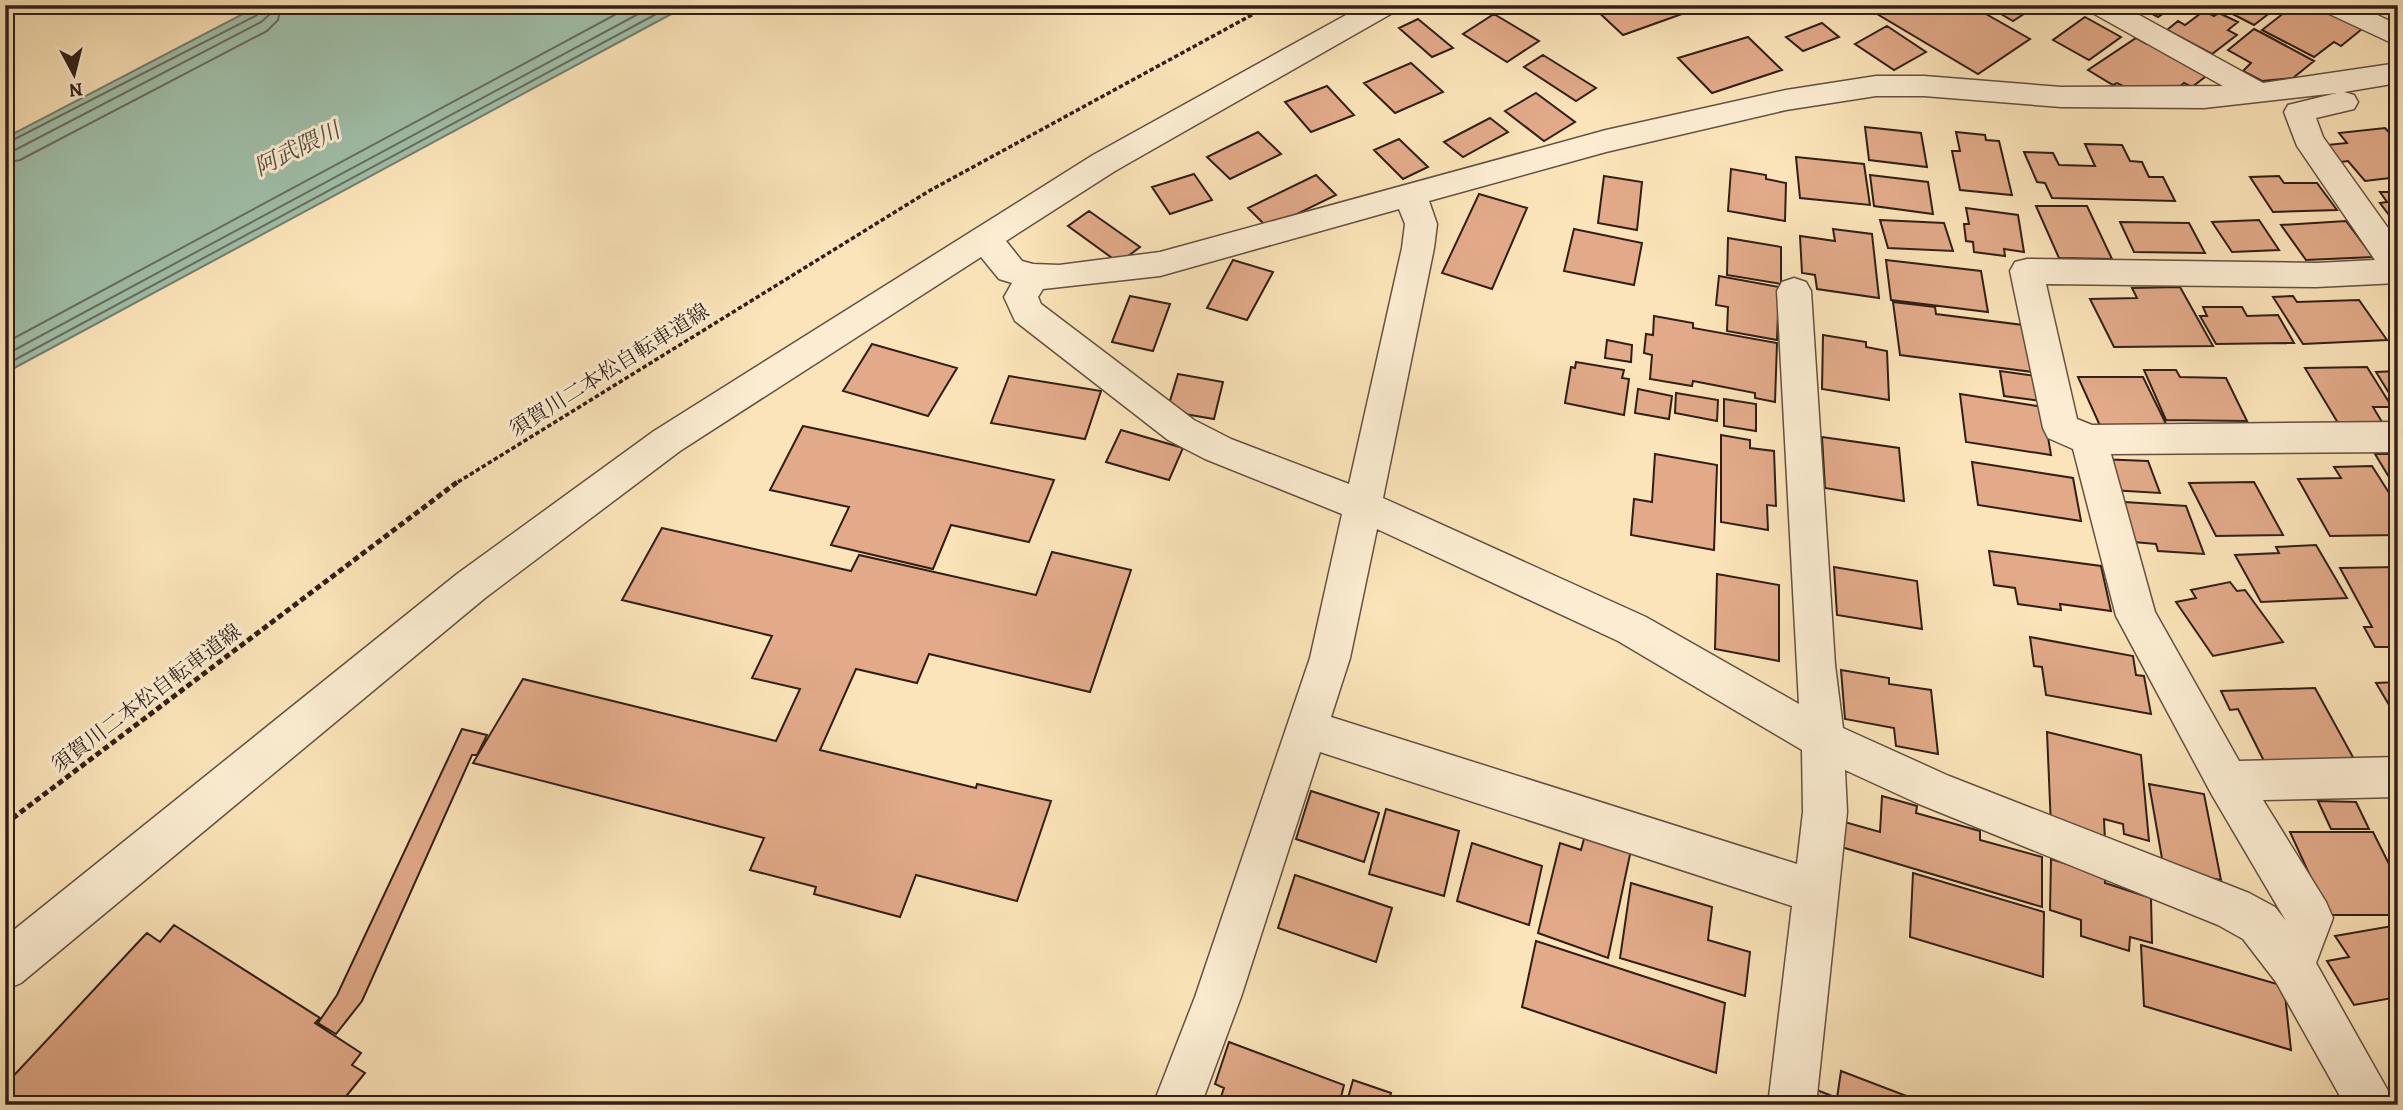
<svg xmlns="http://www.w3.org/2000/svg" width="2403" height="1110" font-family="Alegreya,'Noto Serif JP',serif">
  <rect width="100%" height="100%" fill="#fbe4b9"/>
  <filter id="stains"><feTurbulence type="fractalNoise" baseFrequency=".00286" numOctaves="4"/><feColorMatrix values="0 0 0 0 .2 0 0 0 0 .09 0 0 0 0 .02 0 0 0 .5 -.17"/></filter>
  <radialGradient id="worn" r=".72"><stop offset=".6" stop-color="#630" stop-opacity="0"/><stop offset="1" stop-color="#630" stop-opacity=".3"/></radialGradient>
  <!-- water -->
  <path fill="#a0bfa9" stroke="#747f6f" stroke-width="2" d="M 260,5 L 688,5 L 5,373 L 5,138 Z"/>
  <g fill="none" stroke-linecap="round" stroke-linejoin="round">
    <!-- shore -->
    <path stroke="#686f60" stroke-width="2" d="M 5,144 L 257,15 L 261,5
      M 5,152 L 15,150 L 261,22 L 269,15 L 270,5
      M 5,163 L 20,160 L 267,31 L 278,20 L 281,5
      M 5,343 L 633,5
      M 5,355 L 655,5
      M 5,365 L 673,5"/>
  </g>
  <!-- building -->
  <path fill="#e2aa89" stroke="#311f17" stroke-width="2" d="M 1597,5 L 1707,5 L 1623,35 L 1593,7 Z
    M 1862,5 L 1970,5 L 2030,39 L 1978,74 Z
    M 2001,5 L 2050,5 L 2037,14 L 2030,10 L 2013,21 L 1996,11 Z
    M 2136,5 L 2176,5 L 2158,17 Z
    M 2215,5 L 2280,5 L 2254,25 Z
    M 2294,5 L 2315,5 L 2362,29 L 2341,46 L 2334,42 L 2314,57 L 2262,30 Z
    M 2204,11 L 2214,16 L 2219,13 L 2238,22 L 2228,30 L 2237,35 L 2212,54 L 2167,30 L 2178,21 L 2185,25 Z
    M 1494,14 L 1539,41 L 1507,62 L 1463,34 Z
    M 2085,17 L 2121,37 L 2089,60 L 2053,40 Z
    M 1418,19 L 1453,48 L 1432,57 L 1399,28 Z
    M 1822,23 L 1839,37 L 1803,51 L 1786,37 Z
    M 1887,26 L 1926,52 L 1894,70 L 1855,44 Z
    M 2254,29 L 2262,33 L 2314,61 L 2293,78 L 2262,81 L 2243,71 L 2251,63 L 2228,50 Z
    M 1748,37 L 1782,70 L 1712,93 L 1678,58 Z
    M 2136,38 L 2147,44 L 2150,42 L 2209,74 L 2192,87 L 2184,83 L 2178,88 L 2127,88 L 2117,83 L 2113,85 L 2088,70 Z
    M 1543,55 L 1596,88 L 1576,101 L 1524,67 Z
    M 1411,63 L 1443,92 L 1395,113 L 1364,83 Z
    M 1327,86 L 1354,115 L 1311,132 L 1285,102 Z
    M 1536,93 L 1575,122 L 1544,141 L 1505,111 Z
    M 1490,118 L 1508,132 L 1463,157 L 1444,142 Z
    M 1865,127 L 1921,133 L 1927,167 L 1869,160 Z
    M 2385,128 L 2398,142 L 2398,177 L 2365,181 L 2348,161 L 2341,162 L 2327,145 L 2347,143 L 2339,133 Z
    M 1258,132 L 1281,154 L 1230,179 L 1207,157 Z
    M 1956,132 L 1985,135 L 1986,140 L 1999,141 L 2012,195 L 1960,190 L 1952,151 L 1960,151 Z
    M 1399,139 L 1428,167 L 1403,179 L 1374,150 Z
    M 2085,144 L 2122,145 L 2130,161 L 2142,162 L 2149,177 L 2163,177 L 2175,201 L 2052,198 L 2045,183 L 2037,182 L 2024,152 L 2053,153 L 2059,165 L 2095,166 Z
    M 1796,157 L 1864,164 L 1870,205 L 1800,198 Z
    M 1731,169 L 1766,175 L 1766,179 L 1786,183 L 1785,221 L 1728,211 Z
    M 1194,174 L 1212,200 L 1170,214 L 1152,187 Z
    M 1316,175 L 1336,195 L 1268,228 L 1248,208 Z
    M 1870,175 L 1928,182 L 1933,214 L 1874,206 Z
    M 1604,176 L 1642,182 L 1637,230 L 1598,223 Z
    M 2279,176 L 2284,183 L 2317,183 L 2337,210 L 2273,212 L 2250,177 Z
    M 2380,192 L 2398,192 L 2398,219 L 2392,219 L 2380,203 L 2387,202 Z
    M 1479,194 L 1527,208 L 1492,289 L 1442,273 Z
    M 2036,206 L 2087,206 L 2112,259 L 2059,258 Z
    M 1966,208 L 2018,215 L 2024,252 L 2004,249 L 2005,256 L 1974,252 L 1973,242 L 1966,241 L 1964,224 L 1969,224 Z
    M 1089,211 L 1140,247 L 1119,263 L 1068,226 Z
    M 1880,220 L 1944,223 L 1953,251 L 1888,248 Z
    M 2259,220 L 2279,250 L 2232,252 L 2212,222 Z
    M 2346,221 L 2373,257 L 2306,260 L 2281,225 Z
    M 2120,222 L 2189,223 L 2205,253 L 2134,252 Z
    M 1574,229 L 1642,243 L 1634,285 L 1564,271 Z
    M 1833,229 L 1872,234 L 1879,298 L 1817,289 L 1815,275 L 1802,273 L 1800,236 L 1835,241 Z
    M 1728,238 L 1781,247 L 1781,284 L 1727,275 Z
    M 1233,260 L 1273,272 L 1247,320 L 1207,308 Z
    M 1886,260 L 1981,271 L 1988,312 L 1891,300 Z
    M 1719,276 L 1779,287 L 1777,340 L 1727,331 L 1728,307 L 1716,305 Z
    M 2180,287 L 2213,346 L 2114,347 L 2090,299 L 2137,298 L 2132,288 Z
    M 1130,296 L 1170,304 L 1153,351 L 1112,342 Z
    M 2293,296 L 2297,302 L 2359,300 L 2387,340 L 2303,344 L 2273,297 Z
    M 1893,302 L 1935,307 L 1936,314 L 2023,325 L 2033,372 L 1900,355 Z
    M 2203,307 L 2242,307 L 2247,316 L 2278,315 L 2294,343 L 2216,344 L 2200,316 L 2207,316 Z
    M 1654,316 L 1693,323 L 1693,328 L 1777,343 L 1775,402 L 1755,398 L 1755,393 L 1693,381 L 1692,386 L 1650,379 L 1652,355 L 1644,353 L 1646,334 L 1653,335 Z
    M 1823,335 L 1866,342 L 1866,347 L 1887,351 L 1889,400 L 1822,389 Z
    M 1607,340 L 1632,345 L 1631,362 L 1605,358 Z
    M 872,344 L 957,368 L 928,416 L 843,391 Z
    M 1576,362 L 1624,370 L 1622,378 L 1629,379 L 1624,415 L 1565,403 L 1571,367 L 1575,368 Z
    M 2367,367 L 2392,407 L 2373,407 L 2382,422 L 2338,423 L 2305,368 Z
    M 2144,370 L 2176,370 L 2180,377 L 2226,378 L 2247,421 L 2166,420 Z
    M 2000,371 L 2036,376 L 2041,401 L 2004,396 Z
    M 2398,371 L 2398,406 L 2397,406 L 2376,372 Z
    M 1178,374 L 1223,382 L 1214,419 L 1167,411 Z
    M 1009,376 L 1101,391 L 1085,439 L 991,423 Z
    M 2078,377 L 2143,377 L 2168,428 L 2101,428 Z
    M 1638,389 L 1672,396 L 1669,419 L 1635,413 Z
    M 1676,393 L 1718,400 L 1717,421 L 1675,413 Z
    M 1960,394 L 2043,407 L 2051,455 L 1966,442 Z
    M 1724,399 L 1756,404 L 1756,431 L 1724,426 Z
    M 803,426 L 864,439 L 1054,480 L 1029,542 L 951,525 L 933,569 L 831,545 L 849,507 L 770,490 Z
    M 1121,430 L 1183,448 L 1169,480 L 1106,462 Z
    M 1721,435 L 1750,440 L 1750,448 L 1774,451 L 1776,506 L 1767,505 L 1768,530 L 1721,522 Z
    M 1822,437 L 1899,448 L 1904,501 L 1825,488 Z
    M 1655,454 L 1717,465 L 1714,550 L 1631,535 L 1634,499 L 1652,502 Z
    M 2375,454 L 2398,454 L 2398,492 Z
    M 2098,459 L 2148,461 L 2160,493 L 2110,490 Z
    M 1972,462 L 2073,478 L 2081,521 L 1978,505 Z
    M 2372,466 L 2398,507 L 2398,535 L 2330,536 L 2298,479 L 2341,478 L 2334,467 Z
    M 2254,482 L 2283,535 L 2216,536 L 2189,483 Z
    M 2109,501 L 2186,506 L 2204,554 L 2158,551 L 2156,544 L 2122,541 Z
    M 662,528 L 851,571 L 859,555 L 1036,595 L 1052,552 L 1131,570 L 1090,692 L 929,654 L 917,683 L 856,669 L 820,750 L 976,788 L 977,784 L 1051,801 L 1017,901 L 916,875 L 900,917 L 814,894 L 816,887 L 750,870 L 764,838 L 473,763 L 523,679 L 776,741 L 800,689 L 752,678 L 772,636 L 622,600 Z
    M 2316,545 L 2347,598 L 2261,602 L 2235,555 L 2279,553 L 2276,547 Z
    M 1989,551 L 2101,566 L 2111,611 L 2060,604 L 2061,610 L 2018,604 L 2015,588 L 1994,585 Z
    M 1834,567 L 1917,581 L 1922,629 L 1837,615 Z
    M 2398,567 L 2398,647 L 2375,647 L 2364,627 L 2372,627 L 2340,568 Z
    M 1717,574 L 1779,585 L 1779,661 L 1715,649 Z
    M 2230,582 L 2237,591 L 2245,590 L 2283,642 L 2213,656 L 2176,602 L 2196,598 L 2191,590 Z
    M 2030,637 L 2133,656 L 2136,675 L 2144,676 L 2151,714 L 2046,695 L 2042,667 L 2034,666 Z
    M 1841,670 L 1889,678 L 1889,684 L 1931,690 L 1938,754 L 1896,746 L 1894,728 L 1845,719 Z
    M 2398,682 L 2398,720 L 2376,683 Z
    M 2315,688 L 2354,759 L 2265,763 L 2238,709 L 2230,710 L 2221,691 Z
    M 462,729 L 487,735 L 477,755 L 472,755 L 362,1001 L 336,1034 L 318,1023 L 337,995 Z
    M 2047,732 L 2141,755 L 2149,841 L 2124,834 L 2123,824 L 2104,819 L 2105,841 L 2051,827 Z
    M 2149,784 L 2204,794 L 2221,880 L 2164,870 Z
    M 1311,791 L 1379,813 L 1364,862 L 1296,839 Z
    M 1882,796 L 1917,806 L 1916,813 L 1980,831 L 1980,840 L 2042,857 L 2042,907 L 1838,846 L 1841,821 L 1880,832 Z
    M 2318,801 L 2356,802 L 2369,829 L 2331,829 Z
    M 1386,809 L 1459,831 L 1444,896 L 1369,874 Z
    M 2290,832 L 2373,832 L 2389,864 L 2398,864 L 2398,915 L 2328,915 Z
    M 1585,835 L 1631,850 L 1608,958 L 1538,933 L 1560,843 L 1581,850 Z
    M 1472,843 L 1542,866 L 1529,925 L 1457,901 Z
    M 2051,859 L 2105,876 L 2105,883 L 2151,898 L 2152,943 L 2130,937 L 2129,951 L 2081,936 L 2081,920 L 2050,910 Z
    M 1913,873 L 2044,912 L 2043,977 L 1910,937 Z
    M 1295,875 L 1392,908 L 1376,962 L 1278,928 Z
    M 1631,883 L 1712,907 L 1708,940 L 1750,952 L 1745,996 L 1620,958 Z
    M 174,925 L 320,1018 L 315,1023 L 361,1053 L 352,1065 L 365,1073 L 339,1105 L 5,1105 L 5,1085 L 144,936 L 147,933 L 160,942 Z
    M 2392,926 L 2398,934 L 2398,966 L 2391,967 L 2398,977 L 2398,997 L 2354,1005 L 2327,961 L 2349,957 L 2335,936 Z
    M 1536,941 L 1725,1003 L 1716,1073 L 1522,1007 Z
    M 2141,945 L 2284,986 L 2291,1050 L 2144,1006 Z
    M 1229,1042 L 1344,1085 L 1339,1105 L 1218,1105 L 1224,1088 L 1215,1084 Z
    M 1841,1071 L 1930,1105 L 1815,1105 L 1817,1090 L 1837,1098 Z
    M 1353,1080 L 1391,1093 L 1388,1103 L 1392,1105 L 1346,1105 Z"/>
  <g fill="none" stroke-linecap="round" stroke-linejoin="round">
    <!-- street casing -->
    <g stroke="#645040" stroke-width="3">
      <path id="street" d="M 1364,5 L 1400,5 L 1396,11 L 1115,171 L 1006,241 L 1022,261 L 1033,264 L 1059,265 L 1160,252 L 1606,130 L 1786,90 L 1876,76 L 1924,76 L 2061,87 L 2223,86 L 2089,11 L 2085,5 L 2121,5 L 2263,83 L 2398,63 L 2398,83 L 2344,92 L 2354,95 L 2358,102 L 2354,109 L 2316,118 L 2323,137 L 2398,242 L 2398,283 L 2316,287 L 2046,284 L 2077,419 L 2092,425 L 2398,422 L 2398,452 L 2111,454 L 2155,612 L 2239,761 L 2398,757 L 2398,797 L 2263,800 L 2326,902 L 2333,918 L 2316,963 L 2396,1105 L 2345,1105 L 2276,982 L 2243,939 L 2218,925 L 1919,804 L 1845,770 L 1847,812 L 1816,1105 L 1768,1105 L 1792,906 L 1320,752 L 1241,997 L 1201,1105 L 1153,1105 L 1195,997 L 1310,658 L 1342,514 L 1205,459 L 1168,440 L 1015,321 L 1004,297 L 1012,283 L 999,279 L 981,257 L 680,451 L 485,598 L 21,983 L 5,990 L 5,937 L 457,574 L 654,431 L 1093,155 ZM 2337,93 L 2288,105 L 2284,112 L 2297,146 L 2375,260 L 2316,263 L 2027,259 L 2015,262 L 2010,271 L 2043,428 L 2048,438 L 2073,449 L 2116,616 L 2212,795 L 2286,921 L 2275,907 L 2249,893 L 1949,776 L 1843,728 L 1835,665 L 1811,291 L 1806,282 L 1794,278 L 1782,282 L 1777,291 L 1799,704 L 1646,617 L 1383,498 L 1434,248 L 1437,224 L 1429,201 L 1606,152 L 1786,110 L 1876,96 L 1924,96 L 2061,107 L 2204,108 ZM 1399,209 L 1405,224 L 1402,248 L 1349,484 L 1231,439 L 1194,420 L 1041,304 L 1038,297 L 1043,289 L 1160,276 ZM 1377,529 L 1618,641 L 1802,750 L 1803,812 L 1797,864 L 1331,717 L 1350,658 Z
        M 2319,5 L 2357,5 L 2398,25 L 2398,46 L 2323,11 Z"/>
    </g>
    <!-- path-far1 -->
    <path stroke="#311f17" stroke-width="3.5" stroke-dasharray="4.5 2.5" stroke-linecap="butt" d="M 458,482 L 929,191 L 1270,5"/>
    <!-- path -->
    <path stroke="#311f17" stroke-width="5" stroke-dasharray="6 3.5" stroke-linecap="butt" d="M 5,824 L 460,480"/>
    <!-- street -->
    <use href="#street" fill="#fcedd2" fill-rule="evenodd"/>
  </g>
  <g text-anchor="middle" dominant-baseline="central" stroke-width="6" stroke-linejoin="round" paint-order="stroke">
    <!-- street labels -->
    <g font-size="21" fill="#311f17" stroke="#fcedd2">
      <text transform="translate(609 370) rotate(-32)">須賀川二本松自転車道線</text>
      <text transform="translate(146 698) rotate(-37)">須賀川二本松自転車道線</text>
    </g>
    <!-- water labels -->
    <g font-size="23" font-style="italic" fill="#524f43" stroke="#fcedd2">
      <text transform="translate(297 149) rotate(-26)">阿武隈川</text>
    </g>
  </g>
  <!-- margin -->
  <rect width="2403" height="1110" fill="none" stroke="#fbe4b9" stroke-width="28"/>
  <rect x="7" y="7" width="2389" height="1096" fill="none" stroke="#311f17" stroke-width="3.5"/>
  <rect x="14" y="14" width="2375" height="1082" fill="none" stroke="#311f17" stroke-width="2"/>
  <!-- north arrow -->
  <g transform="translate(74 74) rotate(173)" stroke="#fcedd2" stroke-width="5" paint-order="stroke">
  <path d="M0-5L12 26L0 18L-12 26Z" fill="#311f17"/>
  <text y="-10" font-size="19" font-weight="bold" text-anchor="middle" fill="#311f17">N</text>
  </g>
  <rect width="100%" height="100%" filter="url(#stains)"/>
  <rect width="100%" height="100%" fill="url(#worn)"/>
</svg>
